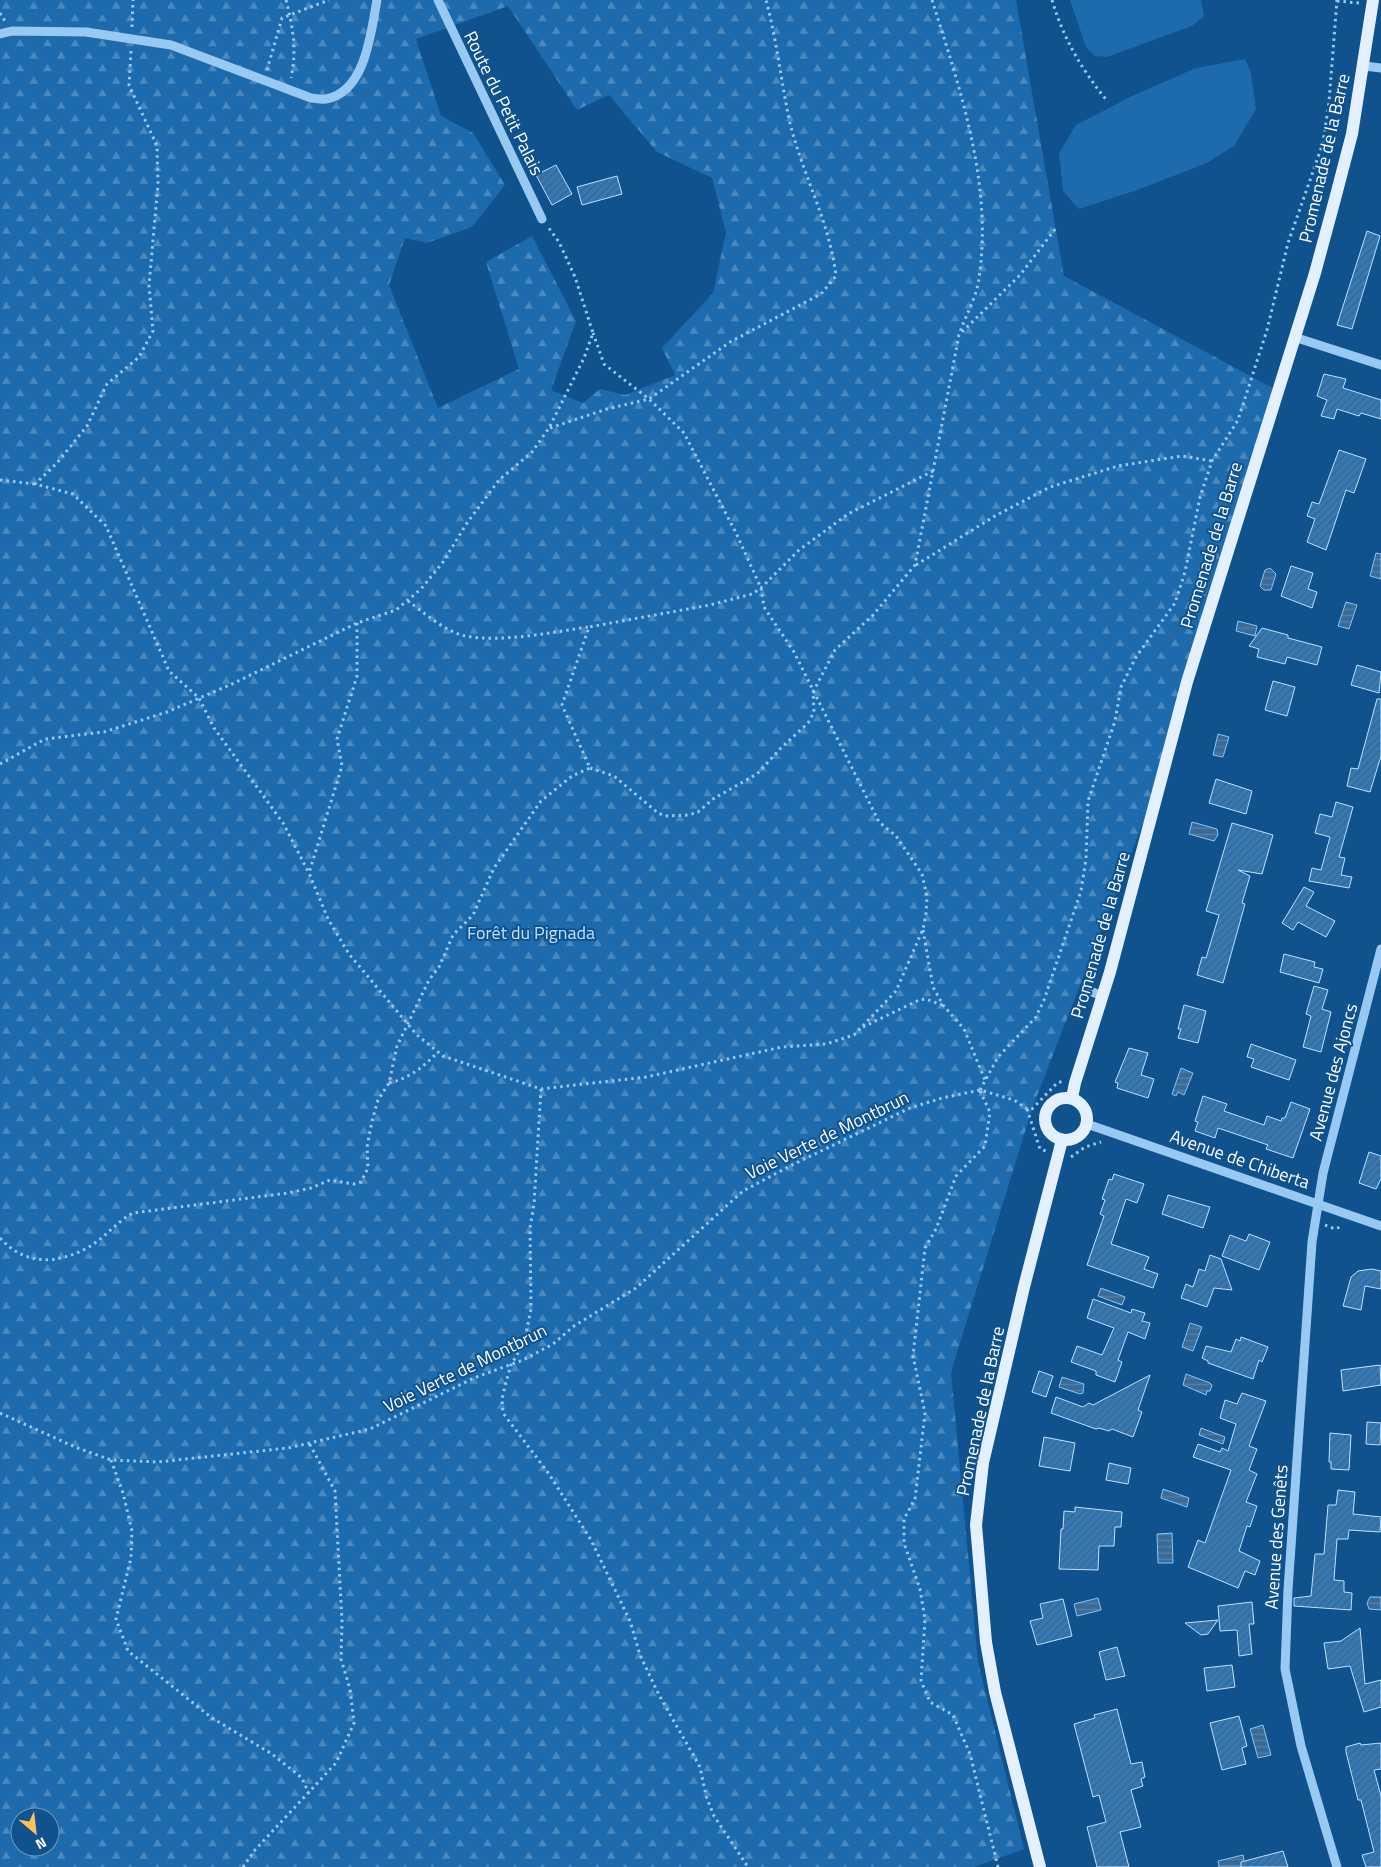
<svg xmlns="http://www.w3.org/2000/svg" width="1381" height="1867" font-family="'Titillium Web',sans-serif">
  <defs>
    <pattern id="forest-firs" width="22" height="20" patternUnits="userSpaceOnUse" patternTransform="scale(1.25)"><rect width="22" height="20" fill="#1d6aac"/><path d="M5 1l3.5 6h-7zM16 11l3.5 6h-7z" fill="#4a88bd"/></pattern>
    <pattern id="water-rules" width="6" height="5" patternUnits="userSpaceOnUse" patternTransform="scale(1.25)"><rect width="6" height="5" fill="#3a6b98"/><path d="M0 2.5h6" fill="none" stroke="#5881a7"/></pattern>
    <pattern id="building-hatch" width="6" height="6" patternUnits="userSpaceOnUse" patternTransform="scale(1.25)"><rect width="6" height="6" fill="#3379b6"/><path d="M-1 1l2-2M0 6l6-6M5 7l2-2" fill="none" stroke="#406281"/></pattern>
  </defs>
  <rect width="100%" height="100%" fill="#0f528e"/>
  <!-- green -->
  <path fill="#1d6aac" d="M 1070,0 L 1201,0 L 1204,16 L 1192,26 L 1107,57 L 1095,56 L 1086,47 Z
    M 1245,59 L 1251,73 L 1256,109 L 1234,146 L 1207,163 L 1137,190 L 1079,209 L 1063,191 L 1059,153 L 1076,125 L 1134,95 L 1196,68 Z"/>
  <!-- forest -->
  <path fill="url(#forest-firs)" fill-rule="evenodd" d="M 0,0 L 1016,0 L 1064,276 L 1273,388 L 1174,743 L 1032,1109 L 951,1372 L 978,1662 L 1024,1849 L 974,1867 L 0,1867 ZM 508,6 L 577,110 L 609,95 L 657,152 L 712,178 L 726,232 L 713,293 L 662,348 L 675,375 L 625,395 L 600,389 L 583,403 L 551,390 L 576,321 L 532,236 L 486,262 L 519,369 L 438,408 L 389,285 L 405,238 L 427,243 L 472,227 L 505,185 L 473,133 L 441,116 L 416,39 ZM 20,1817 L 50,1817 L 50,1847 L 20,1847 Z"/>
  <!-- water -->
  <path fill="url(#water-rules)" stroke="#88c5f7" d="M 1376,553 L 1381,554 L 1381,579 L 1370,576 Z
    M 1270,568 L 1276,574 L 1271,590 L 1264,590 L 1260,586 L 1265,570 Z
    M 1346,602 L 1357,605 L 1349,629 L 1338,626 Z
    M 1238,621 L 1257,626 L 1255,636 L 1236,631 Z
    M 1218,734 L 1229,737 L 1223,757 L 1213,755 Z
    M 1192,822 L 1217,829 L 1218,835 L 1214,841 L 1189,834 Z
    M 1181,1068 L 1193,1073 L 1184,1095 L 1178,1092 L 1176,1096 L 1172,1094 Z
    M 1101,1288 L 1125,1297 L 1122,1305 L 1098,1296 Z
    M 1190,1323 L 1202,1327 L 1193,1351 L 1182,1347 Z
    M 1186,1374 L 1210,1383 L 1212,1385 L 1210,1391 L 1207,1391 L 1206,1395 L 1183,1385 Z
    M 1062,1377 L 1084,1384 L 1083,1393 L 1080,1394 L 1059,1387 Z
    M 1201,1428 L 1225,1437 L 1223,1444 L 1199,1435 Z
    M 1163,1489 L 1189,1498 L 1187,1507 L 1161,1498 Z
    M 1172,1533 L 1173,1563 L 1158,1563 L 1157,1534 Z
    M 1370,1597 L 1381,1597 L 1381,1610 L 1369,1609 L 1367,1603 Z
    M 1098,1598 L 1101,1610 L 1077,1616 L 1074,1604 Z
    M 1263,1725 L 1271,1755 L 1258,1758 L 1250,1729 Z
    M 1243,1855 L 1245,1867 L 1219,1867 L 1218,1861 Z"/>
  <!-- building -->
  <path fill="url(#building-hatch)" stroke="#bfe1fe" d="M 556,165 L 572,194 L 552,205 L 536,175 Z
    M 617,176 L 622,194 L 582,205 L 577,187 Z
    M 1367,231 L 1380,236 L 1352,329 L 1337,325 Z
    M 1324,374 L 1346,379 L 1343,388 L 1381,400 L 1381,419 L 1361,413 L 1359,416 L 1337,409 L 1334,419 L 1321,416 L 1327,400 L 1317,396 Z
    M 1339,450 L 1366,459 L 1354,493 L 1346,490 L 1326,550 L 1307,542 L 1315,519 L 1307,516 L 1312,502 L 1319,504 Z
    M 1291,566 L 1313,573 L 1308,589 L 1317,592 L 1312,608 L 1281,596 Z
    M 1262,628 L 1288,635 L 1288,638 L 1322,647 L 1317,665 L 1287,657 L 1285,664 L 1257,657 L 1259,649 L 1249,646 Z
    M 1357,665 L 1381,672 L 1379,693 L 1351,685 Z
    M 1273,681 L 1295,687 L 1287,716 L 1265,710 Z
    M 1377,699 L 1381,699 L 1381,756 L 1370,792 L 1347,786 L 1351,768 L 1358,769 Z
    M 1216,779 L 1252,791 L 1246,814 L 1209,803 Z
    M 1336,802 L 1353,807 L 1339,857 L 1345,858 L 1341,875 L 1352,877 L 1349,888 L 1309,881 L 1312,868 L 1321,870 L 1330,837 L 1315,833 L 1320,814 L 1332,817 Z
    M 1232,823 L 1273,835 L 1262,874 L 1238,870 L 1250,876 L 1242,903 L 1245,904 L 1223,983 L 1197,975 L 1202,957 L 1206,958 L 1219,915 L 1206,911 Z
    M 1304,887 L 1314,892 L 1306,906 L 1335,921 L 1326,937 L 1298,922 L 1293,930 L 1282,923 Z
    M 1284,954 L 1315,962 L 1314,967 L 1323,969 L 1319,983 L 1280,972 Z
    M 1314,986 L 1328,990 L 1322,1009 L 1331,1012 L 1321,1052 L 1303,1047 L 1311,1016 L 1306,1014 Z
    M 1184,1005 L 1206,1011 L 1198,1043 L 1178,1038 L 1181,1029 L 1178,1029 Z
    M 1251,1044 L 1296,1060 L 1289,1080 L 1251,1067 L 1254,1059 L 1247,1057 Z
    M 1129,1048 L 1148,1053 L 1141,1075 L 1154,1079 L 1148,1098 L 1117,1088 L 1118,1083 L 1115,1082 Z
    M 1203,1096 L 1227,1104 L 1224,1111 L 1264,1125 L 1267,1116 L 1281,1121 L 1282,1118 L 1285,1118 L 1291,1102 L 1310,1109 L 1293,1158 L 1266,1149 L 1268,1145 L 1218,1128 L 1215,1138 L 1195,1131 L 1198,1122 L 1195,1121 Z
    M 1369,1152 L 1381,1156 L 1381,1179 L 1376,1189 L 1359,1183 Z
    M 1114,1174 L 1144,1184 L 1137,1203 L 1126,1199 L 1111,1244 L 1149,1257 L 1144,1269 L 1158,1274 L 1153,1288 L 1087,1265 L 1104,1216 L 1100,1214 L 1105,1200 L 1102,1199 L 1109,1179 L 1112,1180 Z
    M 1168,1195 L 1210,1207 L 1203,1228 L 1162,1214 Z
    M 1249,1234 L 1270,1242 L 1259,1270 L 1222,1256 L 1230,1235 L 1246,1241 Z
    M 1210,1255 L 1221,1259 L 1232,1290 L 1214,1288 L 1207,1307 L 1181,1298 L 1186,1284 L 1193,1287 L 1199,1269 L 1205,1271 Z
    M 1372,1269 L 1381,1271 L 1381,1289 L 1365,1286 L 1361,1310 L 1343,1306 L 1351,1277 L 1358,1271 Z
    M 1093,1299 L 1131,1313 L 1132,1309 L 1145,1313 L 1142,1321 L 1150,1323 L 1145,1339 L 1128,1332 L 1118,1360 L 1122,1362 L 1115,1382 L 1096,1375 L 1096,1371 L 1071,1362 L 1077,1346 L 1102,1355 L 1114,1328 L 1087,1318 Z
    M 1241,1337 L 1268,1347 L 1262,1362 L 1259,1360 L 1253,1379 L 1208,1363 L 1208,1361 L 1202,1358 L 1206,1346 L 1231,1352 L 1236,1339 L 1240,1341 Z
    M 1380,1365 L 1381,1385 L 1343,1391 L 1341,1370 Z
    M 1039,1371 L 1053,1376 L 1046,1397 L 1032,1392 Z
    M 1150,1375 L 1138,1410 L 1142,1412 L 1133,1437 L 1112,1429 L 1109,1431 L 1099,1428 L 1096,1429 L 1051,1413 L 1056,1397 L 1083,1407 L 1089,1403 L 1093,1405 Z
    M 1242,1393 L 1266,1401 L 1249,1446 L 1257,1449 L 1249,1470 L 1257,1474 L 1246,1502 L 1257,1506 L 1250,1527 L 1247,1526 L 1239,1551 L 1260,1561 L 1255,1575 L 1245,1571 L 1238,1588 L 1188,1567 L 1198,1540 L 1205,1543 L 1231,1470 L 1193,1457 L 1198,1444 L 1220,1452 L 1222,1448 L 1228,1451 L 1236,1424 L 1220,1418 L 1225,1400 L 1237,1404 Z
    M 1367,1422 L 1381,1423 L 1380,1445 L 1366,1444 Z
    M 1330,1433 L 1351,1435 L 1349,1470 L 1331,1469 L 1331,1462 L 1329,1462 Z
    M 1044,1437 L 1075,1443 L 1070,1471 L 1039,1466 Z
    M 1109,1463 L 1131,1468 L 1128,1484 L 1106,1480 Z
    M 1338,1490 L 1355,1492 L 1353,1514 L 1381,1517 L 1380,1532 L 1349,1530 L 1348,1539 L 1337,1539 L 1334,1580 L 1344,1581 L 1344,1592 L 1352,1593 L 1351,1610 L 1294,1606 L 1294,1598 L 1311,1596 L 1315,1554 L 1324,1554 L 1328,1505 L 1336,1505 Z
    M 1075,1507 L 1122,1512 L 1121,1527 L 1115,1527 L 1114,1546 L 1099,1546 L 1098,1570 L 1059,1569 L 1061,1529 L 1063,1529 L 1064,1511 L 1075,1512 Z
    M 1063,1599 L 1072,1636 L 1037,1645 L 1030,1621 L 1043,1618 L 1040,1604 Z
    M 1252,1602 L 1254,1624 L 1249,1624 L 1252,1654 L 1239,1656 L 1237,1630 L 1220,1631 L 1218,1606 Z
    M 1218,1620 L 1208,1634 L 1201,1635 L 1185,1623 Z
    M 1360,1628 L 1365,1684 L 1381,1680 L 1381,1707 L 1364,1712 L 1350,1666 L 1328,1669 L 1324,1643 L 1341,1641 Z
    M 1117,1647 L 1125,1676 L 1106,1680 L 1099,1652 Z
    M 1232,1665 L 1235,1687 L 1207,1691 L 1204,1668 Z
    M 1117,1709 L 1131,1764 L 1142,1762 L 1145,1777 L 1141,1779 L 1143,1786 L 1131,1790 L 1141,1827 L 1120,1832 L 1129,1867 L 1097,1867 L 1087,1827 L 1106,1822 L 1099,1795 L 1093,1797 L 1074,1724 L 1095,1718 L 1094,1715 Z
    M 1239,1716 L 1247,1746 L 1242,1748 L 1246,1764 L 1222,1770 L 1210,1723 Z
    M 1360,1743 L 1361,1745 L 1381,1743 L 1381,1769 L 1374,1770 L 1381,1796 L 1381,1867 L 1366,1867 L 1362,1855 L 1374,1852 L 1361,1800 L 1358,1800 L 1346,1752 L 1346,1747 Z
    M 1283,1851 L 1288,1867 L 1241,1867 L 1241,1862 Z"/>
  <g fill="none" stroke-linecap="round" stroke-linejoin="round">
    <!-- path -->
    <path stroke="#97c9f3" stroke-width="3" stroke-dasharray="2.5 4" stroke-linecap="butt" d="M 286,0 C 293,27 297,50 291,78
      M 932,0 C 960,89 993,184 979,278 C 977,296 966,315 960,332
      M 1052,0 C 1064,40 1082,70 1108,102
      M 1337,1 L 1359,3
      M 0,13 L 5,21
      M 132,27 L 133,0
      M 131,51 L 129,85 L 157,146 L 158,184 L 149,285 L 153,331 L 139,357 L 107,384 L 87,426 L 57,463 L 35,484 L 73,494 L 106,526 L 169,671 L 199,698 L 214,728 L 283,823 L 309,873
      M 267,70 L 282,18 L 329,0
      M 550,428 L 607,409 L 649,399 L 730,342 L 821,294 L 836,276 C 830,223 803,176 790,123 C 781,82 777,41 766,0
      M 0,480 L 35,484
      M 916,565 L 995,516 L 1050,487 L 1118,466 L 1182,456 L 1212,461
      M 408,601 C 423,612 447,633 466,636 C 501,643 553,632 588,627
      M 357,623 L 357,676 L 337,739 L 342,766 L 309,873 L 328,919 L 349,954 L 417,1035 L 443,1056 L 541,1089 L 646,1077 L 782,1047 L 826,1044 L 854,1035 L 896,991 L 923,929 L 926,913 L 927,897 L 922,874 L 896,836 L 879,822 L 794,652 L 764,607 L 761,588 L 736,533 L 684,433 L 649,399 L 604,364 L 593,333
      M 0,764 L 45,739 L 104,732 L 167,712 L 232,684 L 357,623 L 396,610 L 421,589 L 443,562 L 467,523 L 499,480 L 532,452 L 549,428 L 584,358 L 593,333 L 575,277 L 559,242 L 548,227
      M 590,768 L 614,776 L 658,813 L 665,816 L 689,815 L 698,812 L 713,799 L 757,774 L 780,749 L 808,723 L 814,712 L 813,692 L 835,650 L 873,615 L 915,565 L 959,335 L 1020,275 L 1056,228
      M 923,930 L 933,987 L 943,1005 L 964,1029 L 985,1080
      M 863,1027 L 919,1000 L 926,999 L 942,1005
      M 389,1083 C 410,1078 423,1067 438,1052
      M 541,1089 L 534,1204 L 530,1228 L 531,1309 L 524,1343 L 511,1365 L 506,1382 L 502,1399 L 503,1413 L 549,1474 L 591,1540 L 630,1621 L 640,1655 L 659,1695 L 700,1767 L 706,1796 L 714,1816 L 748,1867
      M 980,1090 L 998,1057 L 1036,1017 L 1044,1000 L 1081,891 L 1086,859 L 1088,801 L 1115,721 L 1121,687 L 1136,657 L 1175,603 L 1185,572 L 1200,497 L 1212,461 L 1238,420 L 1267,330 L 1288,243 L 1323,143 L 1329,102 L 1337,0
      M 980,1091 L 990,1112 L 985,1146 L 956,1176 L 936,1229 L 925,1248 L 913,1356 L 925,1413 L 915,1499 L 904,1519 L 904,1543 L 920,1589 L 925,1619 L 921,1681 L 930,1702 L 953,1715 L 970,1754 L 998,1867
      M 1027,1109 L 1040,1149 L 1046,1151
      M 1071,1157 L 1085,1147 L 1101,1142
      M 1325,1225 L 1335,1229 L 1343,1226
      M 0,1238 C 24,1265 56,1265 87,1248 C 104,1239 116,1222 133,1213 L 288,1193 L 311,1188 L 330,1180 L 354,1184 L 361,1182 L 368,1168 L 367,1147 L 372,1121 L 378,1100 L 389,1083 L 397,1046 L 429,980 L 439,967 L 453,935 L 473,915 L 494,868 L 541,801 L 572,776 L 590,768 L 562,705 L 589,627 L 710,605 L 752,594 L 761,588 L 799,550 L 848,514 L 933,471
      M 0,1413 L 75,1447 L 111,1460 L 158,1462 L 288,1448 L 370,1429 L 474,1378 L 523,1360 L 553,1344 L 574,1326 L 636,1288 L 743,1191 L 790,1166 L 910,1108 L 942,1098 L 980,1090 L 1014,1100 L 1027,1109 L 1032,1109 L 1058,1082 L 1062,1082
      M 111,1460 L 123,1493 L 132,1531 L 131,1558 L 116,1619 L 128,1651 L 212,1718 L 272,1754 L 302,1778 L 309,1794
      M 243,1867 L 254,1851 L 336,1763 L 354,1723 L 350,1689 L 341,1659 L 342,1621 L 335,1491 L 309,1443"/>
    <!-- minor -->
    <path stroke="#97c9f3" stroke-width="9" d="M 438,0 L 542,219
      M 0,34 L 12,31 L 86,32 L 171,45 L 311,98 C 315,98 322,100 326,99 C 366,92 371,31 377,0
      M 1364,66 L 1381,68
      M 1294,337 L 1381,365
      M 1090,991 L 1102,996
      M 1087,1124 L 1381,1226
      M 1337,1867 L 1301,1746 L 1285,1669 L 1288,1590 L 1312,1242 L 1323,1173 L 1381,949"/>
    <!-- major -->
    <path stroke="#e3f0ff" stroke-width="12" d="M1045 1119a21 21 0 1 1 42 0a21 21 0 1 1-42 0Z
      M 1072,1098 L 1075,1083 L 1110,972 L 1187,682 L 1315,273 L 1335,199 L 1352,134 L 1373,0
      M 1040,1867 L 995,1692 L 986,1642 L 976,1525 L 983,1463 L 1024,1287 L 1062,1140"/>
  </g>
  <g text-anchor="middle" dominant-baseline="central" stroke-width="4" stroke-linejoin="round" paint-order="stroke">
    <!-- street labels -->
    <g font-size="18" fill="#fff" stroke="#0f528e">
      <text transform="translate(504 103) rotate(64)">Route du Petit Palais</text>
      <text transform="translate(1324 158) rotate(-77)">Promenade de la Barre</text>
      <text transform="translate(1211 545) rotate(-73)">Promenade de la Barre</text>
      <text transform="translate(1100 935) rotate(-74)">Promenade de la Barre</text>
      <text transform="translate(1333 1072) rotate(-75)">Avenue des Ajoncs</text>
      <text transform="translate(827 1135) rotate(-26)">Voie Verte de Montbrun</text>
      <text transform="translate(1240 1159) rotate(19)">Avenue de Chiberta</text>
      <text transform="translate(465 1368) rotate(-26)">Voie Verte de Montbrun</text>
      <text transform="translate(980 1411) rotate(-78)">Promenade de la Barre</text>
      <text transform="translate(1276 1537) rotate(-86)">Avenue des Genêts</text>
    </g>
    <!-- park labels -->
    <g font-size="18" fill="#bfe1fe" stroke="#0f528e">
      <text x="531" y="932">Forêt du Pignada</text>
    </g>
  </g>
  <!-- north arrow -->
  <g transform="translate(35 1832) rotate(152)"><circle r="24" fill="#0f528e" stroke="#6f97bb"/>
  <path d="M0-4L9 19L0 12L-9 19Z" fill="#ffc159"/>
  <text y="-8" font-size="14" font-weight="bold" text-anchor="middle" fill="#ffffff">N</text>
  </g>
</svg>
